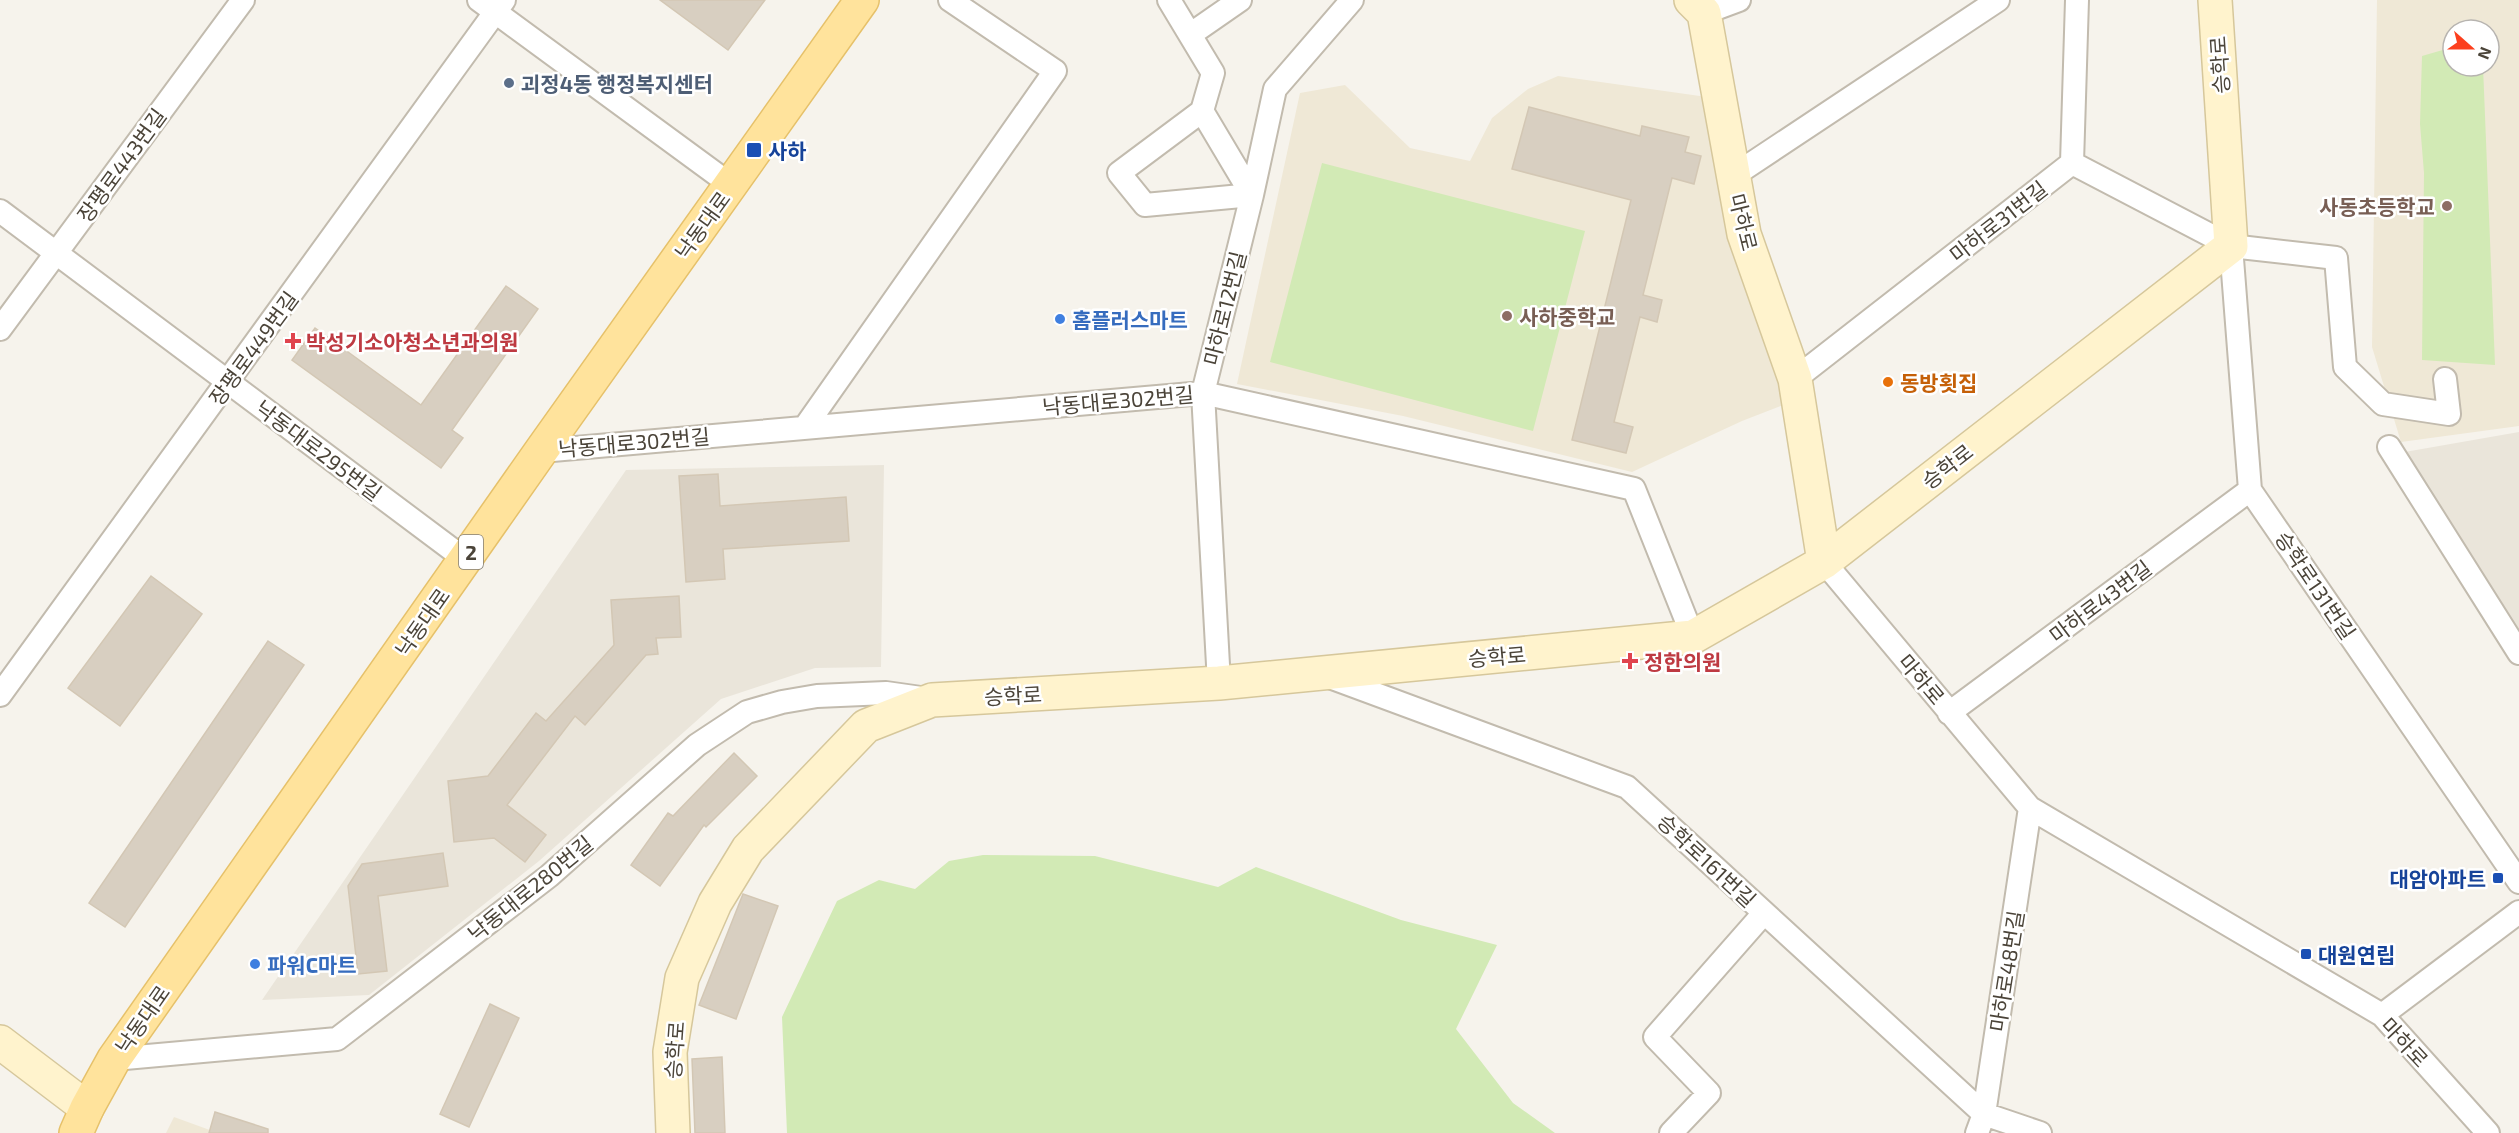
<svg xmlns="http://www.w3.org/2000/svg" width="2519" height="1133" font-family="'Exo 2','Noto Sans KR',sans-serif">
  <rect width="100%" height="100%" fill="#f6f3ec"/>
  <!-- residential -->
  <path fill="#eae5da" d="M 2519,432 L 2519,642 L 2399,453 Z
    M 884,465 L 881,667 L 815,668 L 721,699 L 539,861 L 369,995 L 262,1000 L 626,470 Z"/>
  <!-- education -->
  <path fill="#efe8d6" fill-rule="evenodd" d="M 2377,0 L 2519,0 L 2519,426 L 2401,442 L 2372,347 ZM 2453,30 L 2489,30 L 2489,66 L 2453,66 Z
    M 1558,76 L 1714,98 L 1737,266 L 1787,366 L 1786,404 L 1742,421 L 1632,472 L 1403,416 L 1237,384 L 1300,93 L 1345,85 L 1410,148 L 1470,161 L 1492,118 L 1528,89 Z
    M 174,1117 L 218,1133 L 166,1133 Z"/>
  <!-- green -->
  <path fill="#d2eab5" d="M 2453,47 L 2453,66 L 2483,66 L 2495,365 L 2422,360 L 2424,173 L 2420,124 L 2422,56 Z
    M 1322,163 L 1585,231 L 1533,431 L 1270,362 Z
    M 983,855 L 1095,856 L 1218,887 L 1256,867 L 1401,920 L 1497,945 L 1456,1029 L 1513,1103 L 1555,1133 L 787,1133 L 782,1017 L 837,901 L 879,880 L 915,889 L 949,861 Z"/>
  <!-- building -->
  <path fill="#d8cfc1" stroke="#d3c7b4" stroke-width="1.5" d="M 660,0 L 765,0 L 728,50 Z
    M 1529,107 L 1640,136 L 1642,126 L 1689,137 L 1685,152 L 1701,156 L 1694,184 L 1672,178 L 1643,295 L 1662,300 L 1657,322 L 1640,317 L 1614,422 L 1633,427 L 1626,453 L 1572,440 L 1631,200 L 1512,169 Z
    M 506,286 L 538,309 L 452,430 L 463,438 L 441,468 L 292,360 L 315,328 L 421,405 Z
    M 718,474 L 720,506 L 846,497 L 849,541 L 723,549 L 725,579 L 686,582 L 679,476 Z
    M 151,576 L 202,614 L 120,726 L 68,688 Z
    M 679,596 L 681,637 L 656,638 L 658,654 L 646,655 L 585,725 L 575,716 L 507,805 L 546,835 L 525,862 L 494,838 L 454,842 L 448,781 L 488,776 L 536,713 L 546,721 L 614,645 L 611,600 Z
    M 268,641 L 304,665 L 125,927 L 89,903 Z
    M 734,753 L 757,776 L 706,827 L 704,825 L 660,886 L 631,865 L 668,813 L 673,816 Z
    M 443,853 L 448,886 L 378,896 L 387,971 L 358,974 L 348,886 L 362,864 Z
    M 743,894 L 778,906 L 736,1019 L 699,1005 Z
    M 490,1004 L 519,1018 L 469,1127 L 440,1114 Z
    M 722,1057 L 725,1133 L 695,1133 L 692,1059 Z
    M 215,1112 L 268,1129 L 268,1133 L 209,1133 Z"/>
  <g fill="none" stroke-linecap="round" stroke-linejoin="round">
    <!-- street casing -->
    <g stroke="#c2bbae" stroke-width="26">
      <path id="street" d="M 479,0 L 731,185
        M 1169,0 L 1213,73 L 1202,111 L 1252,195 L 1145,205 L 1119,173 L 1202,111
        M 1704,13 L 1739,0
        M 1191,34 L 1240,0
        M 2072,163 L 2231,246 L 2336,258 L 2345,367 L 2383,404 L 2449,414 L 2445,379
        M 1733,176 L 1998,0
        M 0,211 L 466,560
        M 2231,246 L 2250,490 L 2519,882
        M 0,329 L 243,0
        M 1795,379 L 2072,163 L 2077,0
        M 805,427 L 1055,71 L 950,0
        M 2389,447 L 2519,653
        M 541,451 L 1203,393 L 1634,489 L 1693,637
        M 1824,562 L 2030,808 L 2382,1015 L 2488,1133
        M 1327,676 L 1627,787 L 1984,1114 L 2040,1133
        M 1219,683 L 1203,393 L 1252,195 L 1275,89 L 1352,0
        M 0,695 L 504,0
        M 1949,713 L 2250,490
        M 2382,1015 L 2519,912
        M 114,1059 L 337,1039 L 549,876 L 697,745 L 747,712 L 782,702 L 817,696 L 886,693 L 928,699
        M 1671,1133 L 1709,1093 L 1655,1037 L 1764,913
        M 1977,1133 L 1984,1114 L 2030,808"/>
    </g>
    <!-- secondary casing -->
    <g stroke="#d6c79b" stroke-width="36">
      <path id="secondary" d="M 1691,0 L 1704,13 L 1744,234 L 1795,379 L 1824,562
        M 0,1042 L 87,1108
        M 673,1133 L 670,1052 L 682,978 L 715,903 L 748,849 L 866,726 L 932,700 L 1219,683 L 1693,637 L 1824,562 L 2231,246 L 2215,0"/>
    </g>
    <!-- primary casing -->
    <g stroke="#e6c16a" stroke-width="36">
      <path id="primary" d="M 76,1133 L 87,1108 L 114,1059 L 541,451 L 862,0"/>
    </g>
    <!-- street -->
    <use href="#street" stroke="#fff" stroke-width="22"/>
    <!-- secondary -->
    <use href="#secondary" stroke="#fff3cd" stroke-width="33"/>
    <!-- primary -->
    <use href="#primary" stroke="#ffe39c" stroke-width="33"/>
  </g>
  <!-- markers -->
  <circle fill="#5c6f8a" stroke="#fff" stroke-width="2" cx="509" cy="83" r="6"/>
  <g fill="#1a4fb4" stroke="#fff" stroke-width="2">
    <rect x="746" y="142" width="16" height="16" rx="3"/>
    <rect x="2492" y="872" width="12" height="12" rx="3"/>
    <rect x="2300" y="948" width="12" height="12" rx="3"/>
  </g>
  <g fill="#8d6e63" stroke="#fff" stroke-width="2">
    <circle cx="2447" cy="206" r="6"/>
    <circle cx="1507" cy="316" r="6"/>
  </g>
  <g fill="#3f7fe0" stroke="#fff" stroke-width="2">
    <circle cx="1060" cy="319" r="6"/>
    <circle cx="255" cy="964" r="6"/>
  </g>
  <g fill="#e0444e" stroke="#fff" stroke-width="2">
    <path d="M290 332h6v6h6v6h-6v6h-6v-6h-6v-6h6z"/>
    <path d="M1627 652h6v6h6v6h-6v6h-6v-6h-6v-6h6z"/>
  </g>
  <circle fill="#e8710a" stroke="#fff" stroke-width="2" cx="1888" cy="382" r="6"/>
  <g text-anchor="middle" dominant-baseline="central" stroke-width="5" stroke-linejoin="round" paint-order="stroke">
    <!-- shield labels -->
    <rect fill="#fff" stroke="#817c74" stroke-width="1.5" x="459" y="535" width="24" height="34" rx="4.5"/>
    <g font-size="20" font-weight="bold" fill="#4b4439">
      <text x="471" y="552">2</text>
    </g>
    <!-- street labels -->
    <g font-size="21" fill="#4b4439" stroke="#fff">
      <text transform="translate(2219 65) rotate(-94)">승학로</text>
      <text transform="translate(121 165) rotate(-54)">장평로443번길</text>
      <text transform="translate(1998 221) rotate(-38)">마하로31번길</text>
      <text transform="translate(1744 222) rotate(76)">마하로</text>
      <text transform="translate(702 225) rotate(-54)">낙동대로</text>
      <text transform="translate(1224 308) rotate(-76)">마하로12번길</text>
      <text transform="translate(253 348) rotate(-54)">장평로449번길</text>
      <text transform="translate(1118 400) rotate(-5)">낙동대로302번길</text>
      <text transform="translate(634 442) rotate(-5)">낙동대로302번길</text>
      <text transform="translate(319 450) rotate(37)">낙동대로295번길</text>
      <text transform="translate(1947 466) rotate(-38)">승학로</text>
      <text transform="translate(2316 585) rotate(56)">승학로131번길</text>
      <text transform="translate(2100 601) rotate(-37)">마하로43번길</text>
      <text transform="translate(422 622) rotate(-55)">낙동대로</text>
      <text transform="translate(1497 656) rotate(-5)">승학로</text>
      <text transform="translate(1922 679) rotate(50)">마하로</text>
      <text transform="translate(1013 695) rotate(-3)">승학로</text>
      <text transform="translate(1707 860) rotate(43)">승학로161번길</text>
      <text transform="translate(530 888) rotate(-39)">낙동대로280번길</text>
      <text transform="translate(2006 971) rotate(-81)">마하로48번길</text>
      <text transform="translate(142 1019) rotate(-55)">낙동대로</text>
      <text transform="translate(2405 1042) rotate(47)">마하로</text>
      <text transform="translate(674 1050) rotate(-86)">승학로</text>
    </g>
    <!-- service labels -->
    <g font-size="21" font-weight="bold" fill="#4e5e75" stroke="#fff" text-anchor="start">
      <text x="521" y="83">괴정4동 행정복지센터</text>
    </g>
    <!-- transit labels -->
    <g font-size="21" font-weight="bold" fill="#164399" stroke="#fff" text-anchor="start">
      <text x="768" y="150">사하</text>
      <text x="2486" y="878" text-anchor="end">대암아파트</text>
      <text x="2318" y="954">대원연립</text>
    </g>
    <!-- education labels -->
    <g font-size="21" font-weight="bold" fill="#785e54" stroke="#fff" text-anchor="end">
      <text x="2435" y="206">사동초등학교</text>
      <text x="1519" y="316" text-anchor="start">사하중학교</text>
    </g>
    <!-- shop labels -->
    <g font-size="21" font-weight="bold" fill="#366cbe" stroke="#fff" text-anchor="start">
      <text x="1072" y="319">홈플러스마트</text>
      <text x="267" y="964">파워C마트</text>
    </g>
    <!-- health labels -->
    <g font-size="21" font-weight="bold" fill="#be3a42" stroke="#fff" text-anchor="start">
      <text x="306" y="341">박성기소아청소년과의원</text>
      <text x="1644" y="661">정한의원</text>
    </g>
    <!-- food labels -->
    <g font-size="21" font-weight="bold" fill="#c56008" stroke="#fff" text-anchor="start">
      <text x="1900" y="382">동방횟집</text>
    </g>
  </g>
  <!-- north arrow -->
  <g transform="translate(2471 48) rotate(111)"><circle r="28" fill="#ffffff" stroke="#b7b4b0" stroke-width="1.5"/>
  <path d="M0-4.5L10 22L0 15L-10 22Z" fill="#fc3f1d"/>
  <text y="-9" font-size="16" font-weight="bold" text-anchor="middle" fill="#4b4439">N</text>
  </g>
</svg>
